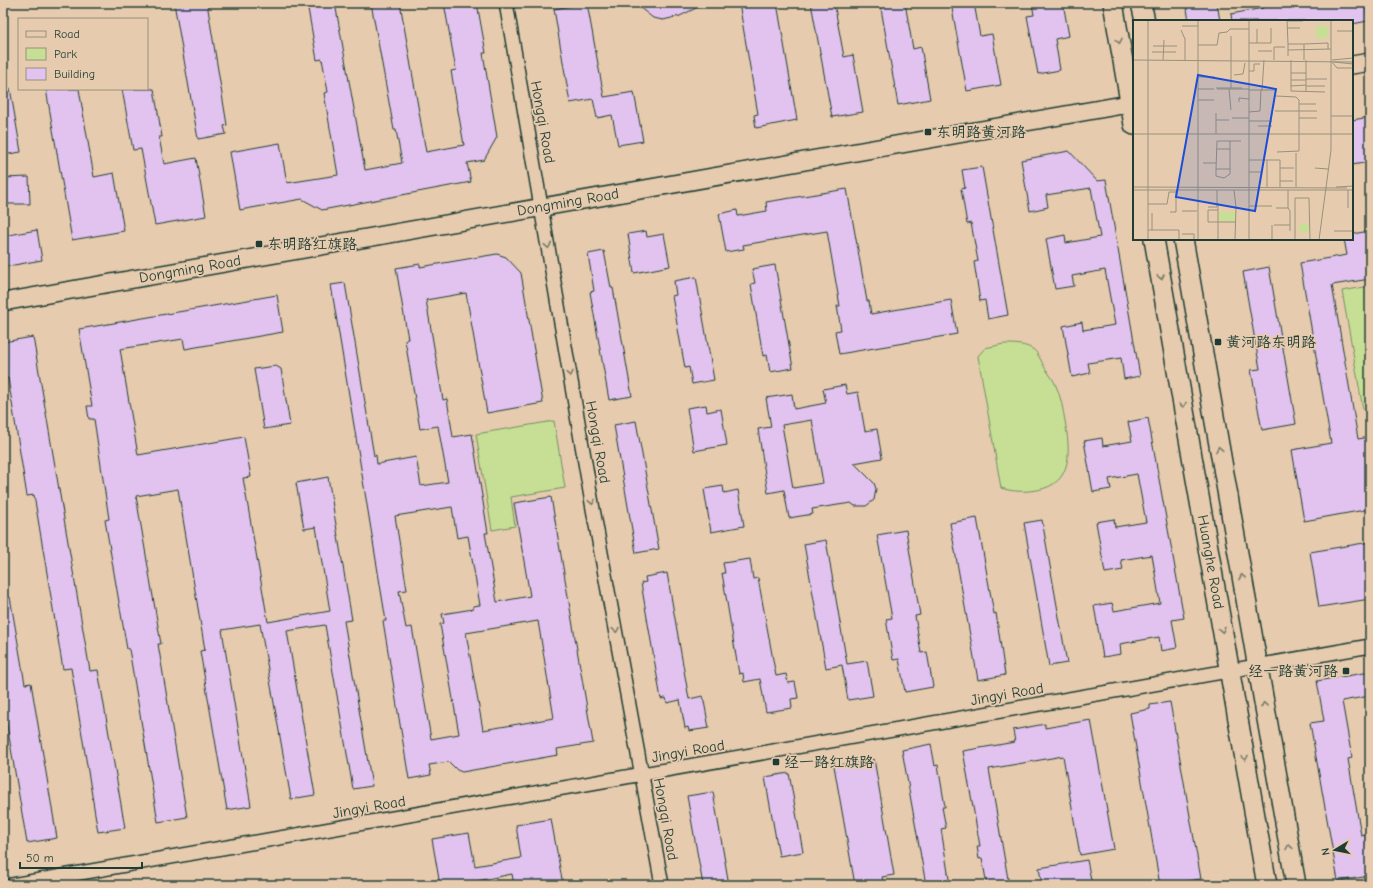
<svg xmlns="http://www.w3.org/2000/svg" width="1373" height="888" font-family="'Comic Neue','LXGW WenKai TC',sans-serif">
  <rect width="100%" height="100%" fill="#e7cbae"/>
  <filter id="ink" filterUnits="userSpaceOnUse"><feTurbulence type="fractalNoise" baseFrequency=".025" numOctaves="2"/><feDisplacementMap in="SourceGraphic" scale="8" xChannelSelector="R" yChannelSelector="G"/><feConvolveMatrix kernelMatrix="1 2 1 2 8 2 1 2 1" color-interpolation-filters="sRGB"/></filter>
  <g filter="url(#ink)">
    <!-- built -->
    <path fill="#e6c8c2" d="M 1370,880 L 1370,885 L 1343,885 Z"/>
    <!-- green -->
    <path fill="#c6df95" stroke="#728e64" d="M 1370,286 L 1370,408 L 1363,409 L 1342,291 Z
      M 1004,344 C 1014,344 1026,344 1034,350 C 1038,353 1042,363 1045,368 C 1049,374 1054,380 1056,386 C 1061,397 1063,410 1065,421 C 1070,449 1074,484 1037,490 C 1025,492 1013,492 1001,488 L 978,356 L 985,348 Z
      M 554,421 L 565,488 L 511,497 L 515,526 L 492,530 L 476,434 Z"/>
    <!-- building -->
    <path fill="#e2c2ef" stroke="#1f3d34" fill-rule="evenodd" d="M 174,3 L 207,3 L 227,125 L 224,126 L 226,134 L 198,139 Z
      M 307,3 L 335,3 L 365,170 L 402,163 L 396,130 L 394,130 L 371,3 L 400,3 L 426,152 L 464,145 L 451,71 L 456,70 L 444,3 L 477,3 L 486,53 L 483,53 L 497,137 L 484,160 L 467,163 L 471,182 L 322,210 L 302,199 L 240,210 L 230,152 L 280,143 L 287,183 L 338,175 L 324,93 L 328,92 L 322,59 L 317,60 Z
      M 587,3 L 604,97 L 634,92 L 643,141 L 618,145 L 612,115 L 597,118 L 593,99 L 570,103 L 554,9 Z
      M 634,3 L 706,3 L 680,16 L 663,20 L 653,18 Z
      M 739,3 L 777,3 L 797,120 L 756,128 L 754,115 L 758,114 Z
      M 811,3 L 834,3 L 844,57 L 853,55 L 863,112 L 832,117 Z
      M 880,3 L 905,3 L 913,49 L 921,47 L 930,99 L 898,105 Z
      M 951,3 L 974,3 L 980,36 L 992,34 L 1001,85 L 967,91 Z
      M 1032,3 L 1063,3 L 1069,36 L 1055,39 L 1060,70 L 1038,74 L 1027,16 L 1034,15 Z
      M 1186,3 L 1217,3 L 1220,21 L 1189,21 Z
      M 1262,3 L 1365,3 L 1368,21 L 1352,24 L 1352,21 L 1232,21 L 1231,14 L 1263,8 Z
      M 10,88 L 21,152 L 3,155 L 3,89 Z
      M 46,89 L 79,89 L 94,177 L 114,173 L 124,231 L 72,240 Z
      M 122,89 L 154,89 L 162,137 L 159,137 L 164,164 L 196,158 L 206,216 L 155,225 L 141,149 L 133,150 Z
      M 1370,117 L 1370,162 L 1352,165 L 1352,120 Z
      M 1069,151 L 1097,181 L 1106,180 L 1140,376 L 1124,379 L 1121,358 L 1088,363 L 1090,373 L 1072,377 L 1063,326 L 1082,322 L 1083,330 L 1115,325 L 1105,270 L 1072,276 L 1074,286 L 1055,289 L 1046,239 L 1065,235 L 1066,243 L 1100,237 L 1091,188 L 1046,195 L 1048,207 L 1030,211 L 1021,160 Z
      M 982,167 L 1008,315 L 988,319 L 985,300 L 980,301 L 974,262 L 978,261 L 971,223 L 967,224 L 961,189 L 965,188 L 962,170 Z
      M 29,177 L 30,204 L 3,204 L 3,178 Z
      M 847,189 L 867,301 L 869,301 L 871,314 L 951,300 L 957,334 L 839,354 L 835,331 L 841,330 L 837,306 L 840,306 L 827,231 L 743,245 L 744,249 L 726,252 L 719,214 L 737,210 L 738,216 L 767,211 L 766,202 Z
      M 37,230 L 42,260 L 3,267 L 3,236 Z
      M 646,231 L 647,237 L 664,234 L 670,266 L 634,273 L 628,234 Z
      M 1370,231 L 1370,279 L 1332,285 L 1358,439 L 1370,437 L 1370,509 L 1304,521 L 1292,450 L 1331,443 L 1300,263 L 1347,255 L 1344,239 L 1352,239 L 1352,234 Z
      M 604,251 L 611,288 L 613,288 L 632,396 L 609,400 L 590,292 L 594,291 L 588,254 Z
      M 497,254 L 506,257 L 521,273 L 543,403 L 487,413 L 466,293 L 426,300 L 443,400 L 447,399 L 453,437 L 472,434 L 488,533 L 485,533 L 497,602 L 530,596 L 514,503 L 551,497 L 593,743 L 557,749 L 558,755 L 462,772 L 457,770 L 449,762 L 429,765 L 431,775 L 409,779 L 383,621 L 386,621 L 331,285 L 345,283 L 374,456 L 376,455 L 377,464 L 416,457 L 421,486 L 448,482 L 438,426 L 420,429 L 405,340 L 408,339 L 396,268 L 420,264 L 420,267 ZM 452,507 L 457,538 L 468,536 L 480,605 L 473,606 L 473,609 L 442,614 L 444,623 L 440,624 L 459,734 L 431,739 L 412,627 L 406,628 L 399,591 L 407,590 L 395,516 ZM 538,621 L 554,718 L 483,730 L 466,633 Z
      M 775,265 L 793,368 L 770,372 L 767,355 L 763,356 L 751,284 L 755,283 L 752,269 Z
      M 1269,267 L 1296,424 L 1262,430 L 1251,370 L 1260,369 L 1243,272 Z
      M 696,277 L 714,380 L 692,384 L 689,367 L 685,368 L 672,296 L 676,295 L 674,281 Z
      M 277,295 L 283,332 L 185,349 L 183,339 L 120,349 L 138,455 L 244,437 L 251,477 L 243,478 L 268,622 L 330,611 L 316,527 L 304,529 L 296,483 L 328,477 L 352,620 L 344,621 L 372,786 L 353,789 L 325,625 L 287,631 L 315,795 L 291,799 L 260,624 L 222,630 L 251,806 L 227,810 L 200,651 L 205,650 L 178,489 L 136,496 L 161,644 L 158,644 L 187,817 L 158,822 L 129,649 L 127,649 L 105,520 L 109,519 L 94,419 L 89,419 L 87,406 L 92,406 L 79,329 Z
      M 33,337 L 90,671 L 98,670 L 125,828 L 98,832 L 71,668 L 63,669 L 34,495 L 27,496 L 8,378 L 3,379 L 3,342 Z
      M 276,366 L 281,369 L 290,425 L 264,429 L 254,369 Z
      M 845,385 L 847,394 L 858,392 L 865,431 L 877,429 L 882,458 L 854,463 L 874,483 L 876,489 L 874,500 L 866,506 L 855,506 L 851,503 L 812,509 L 813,514 L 789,518 L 784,490 L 768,493 L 758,429 L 771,427 L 766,398 L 792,394 L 794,409 L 826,403 L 823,389 ZM 812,420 L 823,483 L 793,488 L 782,425 Z
      M 706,405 L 707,412 L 721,409 L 727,445 L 694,451 L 687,408 Z
      M 1148,418 L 1184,618 L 1172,620 L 1177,648 L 1161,651 L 1159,637 L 1120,644 L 1121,654 L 1103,657 L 1094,606 L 1112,603 L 1114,611 L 1160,603 L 1152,555 L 1121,560 L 1123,570 L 1105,573 L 1096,522 L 1114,519 L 1115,527 L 1146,522 L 1137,474 L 1109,479 L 1111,489 L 1093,492 L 1084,441 L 1102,438 L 1103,446 L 1132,441 L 1128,422 Z
      M 636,421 L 659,549 L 636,553 L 614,425 Z
      M 723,486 L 724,493 L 738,490 L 744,526 L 711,532 L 704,489 Z
      M 977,518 L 994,614 L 996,613 L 1005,675 L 978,680 L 950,523 Z
      M 1042,520 L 1067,663 L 1049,666 L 1024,523 Z
      M 906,530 L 920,615 L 915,616 L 921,653 L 927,652 L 933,687 L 905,692 L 899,659 L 893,660 L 886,619 L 892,618 L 877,535 Z
      M 826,540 L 847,664 L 867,661 L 873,696 L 848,700 L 842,665 L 826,668 L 804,544 Z
      M 1370,542 L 1370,599 L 1319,607 L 1310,552 Z
      M 750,559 L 753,579 L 758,578 L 776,676 L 786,674 L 788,683 L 795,682 L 798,698 L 791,699 L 792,708 L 766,712 L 760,679 L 744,682 L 743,673 L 739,674 L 722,573 L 725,573 L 723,563 Z
      M 667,573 L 689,699 L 703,696 L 709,728 L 689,731 L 688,727 L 685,728 L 680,700 L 667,703 L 666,698 L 661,699 L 641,583 L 646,582 L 645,577 Z
      M 10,597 L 25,684 L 31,683 L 57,838 L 27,843 L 3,701 L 3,598 Z
      M 1370,672 L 1370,696 L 1342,701 L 1352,758 L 1348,759 L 1361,835 L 1365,834 L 1370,861 L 1370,876 L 1338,881 L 1310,723 L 1324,721 L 1317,681 Z
      M 1170,702 L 1201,879 L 1160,885 L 1130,713 L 1150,709 L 1150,705 Z
      M 1091,720 L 1114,849 L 1080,855 L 1063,756 L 989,769 L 1009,885 L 987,885 L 982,858 L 979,859 L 977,846 L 980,846 L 963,751 L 1015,742 L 1013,730 L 1045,724 L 1045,728 Z
      M 931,744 L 935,766 L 938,765 L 945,807 L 942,807 L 946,828 L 941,829 L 950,885 L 926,885 L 902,750 Z
      M 874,759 L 894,875 L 882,877 L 884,885 L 855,885 L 834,766 Z
      M 789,773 L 803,852 L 779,856 L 765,777 Z
      M 713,792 L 729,885 L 703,885 L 687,796 Z
      M 551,819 L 563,885 L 526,885 L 525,883 L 514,885 L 512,874 L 477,881 L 478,885 L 440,885 L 432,839 L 469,833 L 475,866 L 521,858 L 516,825 Z
      M 1087,860 L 1092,885 L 1042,885 L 1039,868 Z"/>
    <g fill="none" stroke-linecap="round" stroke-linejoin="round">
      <!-- minor casing -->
      <g stroke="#1f3d34" stroke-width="16">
        <path id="minor" d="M 506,3 L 593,509 L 662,885
          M 12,885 L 1370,646"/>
      </g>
      <!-- tertiary casing -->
      <g stroke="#1f3d34" stroke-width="20">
        <path id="tertiary" d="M 1352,65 L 1370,62
          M 3,302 L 1134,103"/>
      </g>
      <!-- secondary casing -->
      <g stroke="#1f3d34" stroke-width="22">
        <path id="secondary" d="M 1113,3 L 1134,125
          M 1141,3 L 1145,21
          M 1154,239 L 1267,885
          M 1183,239 L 1296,885"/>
      </g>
      <!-- minor -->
      <use href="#minor" stroke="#e7cbae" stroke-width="13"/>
      <!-- tertiary -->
      <use href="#tertiary" stroke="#e7cbae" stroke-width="17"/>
      <!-- secondary -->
      <use href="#secondary" stroke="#e7cbae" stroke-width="19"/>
    </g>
    <!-- one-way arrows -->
    <defs><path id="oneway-chevron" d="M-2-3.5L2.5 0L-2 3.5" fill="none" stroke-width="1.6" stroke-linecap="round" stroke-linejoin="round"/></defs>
    <g stroke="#797d6b">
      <use href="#oneway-chevron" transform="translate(1119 41) rotate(80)"/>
      <use href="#oneway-chevron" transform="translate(548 246) rotate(80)"/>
      <use href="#oneway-chevron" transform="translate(1161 277) rotate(80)"/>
      <use href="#oneway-chevron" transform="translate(570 374) rotate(80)"/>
      <use href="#oneway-chevron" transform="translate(1183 405) rotate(80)"/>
      <use href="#oneway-chevron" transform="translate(1219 449) rotate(-100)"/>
      <use href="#oneway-chevron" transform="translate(592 502) rotate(80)"/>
      <use href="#oneway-chevron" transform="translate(1242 577) rotate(-100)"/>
      <use href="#oneway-chevron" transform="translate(616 630) rotate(80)"/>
      <use href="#oneway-chevron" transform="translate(1222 630) rotate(80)"/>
      <use href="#oneway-chevron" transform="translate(1264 705) rotate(-100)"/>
      <use href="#oneway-chevron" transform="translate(1245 758) rotate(80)"/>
      <use href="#oneway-chevron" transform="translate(1289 847) rotate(-100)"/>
    </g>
  </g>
  <!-- markers -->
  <g fill="#1f3d34" stroke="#e7cbae" stroke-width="1.5">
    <rect x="924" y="128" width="8" height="8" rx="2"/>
    <rect x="255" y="240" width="8" height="8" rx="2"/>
    <rect x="1214" y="338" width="8" height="8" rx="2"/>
    <rect x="1342" y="667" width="8" height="8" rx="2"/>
    <rect x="772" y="758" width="8" height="8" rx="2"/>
  </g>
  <g text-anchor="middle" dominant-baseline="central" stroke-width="3.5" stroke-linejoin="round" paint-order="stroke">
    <!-- street labels -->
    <g font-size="15" fill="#1f3d34" stroke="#e7cbae">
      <text transform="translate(543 122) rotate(80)">Hongqi Road</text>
      <text transform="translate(568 202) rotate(-10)">Dongming Road</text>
      <text transform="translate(190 269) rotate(-10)">Dongming Road</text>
      <text transform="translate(598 442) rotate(80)">Hongqi Road</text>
      <text transform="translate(1211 562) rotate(80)">Huanghe Road</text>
      <text transform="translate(1007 694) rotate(-10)">Jingyi Road</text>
      <text transform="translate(688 751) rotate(-10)">Jingyi Road</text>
      <text transform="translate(369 807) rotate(-10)">Jingyi Road</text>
      <text transform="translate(666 819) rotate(80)">Hongqi Road</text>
    </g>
    <!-- poi labels -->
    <g font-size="15" fill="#1f3d34" stroke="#e7cbae" text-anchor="start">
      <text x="936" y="132">东明路黄河路</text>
      <text x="267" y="244">东明路红旗路</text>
      <text x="1226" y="342">黄河路东明路</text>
      <text x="1338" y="671" text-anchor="end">经一路黄河路</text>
      <text x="784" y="762">经一路红旗路</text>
    </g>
  </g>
  <!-- overview -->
  <g transform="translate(1133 20)">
    <rect width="220" height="220" fill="#e7cbae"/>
    <path d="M182 12a7 7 0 1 1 14 0a7 7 0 1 1-14 0ZM 86,192 L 102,192 L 102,201 L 86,201 ZM 166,204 L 175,204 L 176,212 L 166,212 Z" fill="#c6df95"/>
    <path fill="none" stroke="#97927d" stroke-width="1" d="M 154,0 L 155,24M 154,1 L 170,1M 49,6 L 65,6M 154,8 L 167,8M 48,10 L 52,19 L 52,40M 204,11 L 220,11M 116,23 L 138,23 L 138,8M 124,23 L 124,9M 171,24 L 195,23 L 195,29M 65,25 L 84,25 L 86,13 L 94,12 L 97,9 L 116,9M 20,26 L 44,26M 155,30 L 198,29M 125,31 L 139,31M 19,32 L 43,32M 155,36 L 155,24 L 171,24 L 171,40M 0,40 L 220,42M 30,40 L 31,20M 141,40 L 141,27 L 152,27M 158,40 L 158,71 L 192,72M 199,40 L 220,38M 199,42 L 204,48 L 220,48M 201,42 L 220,44M 116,51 L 121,51 L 121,44 L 127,44M 158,53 L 173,53M 101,55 L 110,54 L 112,43M 65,57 L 82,57M 173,59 L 194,59M 158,60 L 173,60M 158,66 L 173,65M 173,66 L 192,66M 83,68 L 109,68M 98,68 L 98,16M 65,69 L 81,69M 84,69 L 116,69M 96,69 L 98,90M 116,70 L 142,70M 129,70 L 131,40M 173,72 L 173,40M 143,76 L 163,77 L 166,80 L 166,131 L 144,132M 65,80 L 81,80M 106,82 L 106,78 L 116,79M 166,84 L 183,84M 142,91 L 184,91M 116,92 L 127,91 L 128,70M 198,96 L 220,96M 99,98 L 116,98M 166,98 L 184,98M 83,100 L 96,100M 116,101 L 139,101M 125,106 L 139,106M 0,114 L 220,114M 83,114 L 83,93M 84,129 L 97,129M 163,133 L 163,167M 116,140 L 147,140 L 147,167M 134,140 L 134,167M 70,143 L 83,143M 147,148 L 161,148M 182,148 L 195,149M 83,149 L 84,121 L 108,121M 97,149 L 83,149 L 83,156 L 91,158 L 97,154 L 97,121M 116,152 L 129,152M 147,161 L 160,161M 0,167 L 214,168M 203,167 L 220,166M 0,170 L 220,170M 101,170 L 103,187 L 102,220M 215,170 L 215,188M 15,184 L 34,184 L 36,172 L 43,172M 116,186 L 139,186M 75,187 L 84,187 L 84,170M 143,188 L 155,188 L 155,170M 155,188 L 157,191 L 157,211M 85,190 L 75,190 L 75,202 L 103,202M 49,191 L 64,191M 37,192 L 43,192 L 43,171M 141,205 L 157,205M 15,210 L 46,210 L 46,220M 19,210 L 19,193M 201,211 L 220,211M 49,214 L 61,214 L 61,220M 15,220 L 15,0M 65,220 L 65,0M 85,220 L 85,183M 116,220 L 116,0M 139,220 L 139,205M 162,220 L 162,178 L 176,178 L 177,220M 186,220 L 198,130 L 198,0"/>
    <path fill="#1d4ed8" fill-opacity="0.15" stroke="#1d4ed8" stroke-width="2" d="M 65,55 L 143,69 L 122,191 L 43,177 Z"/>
    <rect width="220" height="220" fill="none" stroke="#1f3d34" stroke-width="2"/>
  </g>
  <!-- margin -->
  <rect width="1373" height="888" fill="none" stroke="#e7cbae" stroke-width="16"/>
  <rect x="8" y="8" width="1357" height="872" fill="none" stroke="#1f3d34" stroke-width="1.5" filter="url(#ink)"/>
  <!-- legend -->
  <rect x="18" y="18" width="130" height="72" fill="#e7cbae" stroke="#97927d"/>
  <rect x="26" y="31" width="20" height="6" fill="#e7cbae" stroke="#97927d"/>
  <text x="54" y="38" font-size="12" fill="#1f3d34">Road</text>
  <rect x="26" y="48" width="20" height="12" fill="#c6df95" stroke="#97927d"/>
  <text x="54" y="58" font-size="12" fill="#1f3d34">Park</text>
  <rect x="26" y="68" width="20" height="12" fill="#e2c2ef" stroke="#97927d"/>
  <text x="54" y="78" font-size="12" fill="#1f3d34">Building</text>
  <!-- north arrow -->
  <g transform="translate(1335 850) rotate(260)" stroke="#e7cbae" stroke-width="3" paint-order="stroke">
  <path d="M0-3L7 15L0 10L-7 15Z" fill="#1f3d34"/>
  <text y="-6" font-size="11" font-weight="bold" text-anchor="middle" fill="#1f3d34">N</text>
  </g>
  <!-- scale -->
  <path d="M20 862v6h122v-6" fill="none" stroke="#1f3d34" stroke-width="2"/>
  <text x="26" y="862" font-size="12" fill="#1f3d34" stroke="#e7cbae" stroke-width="3" paint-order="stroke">50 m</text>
</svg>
